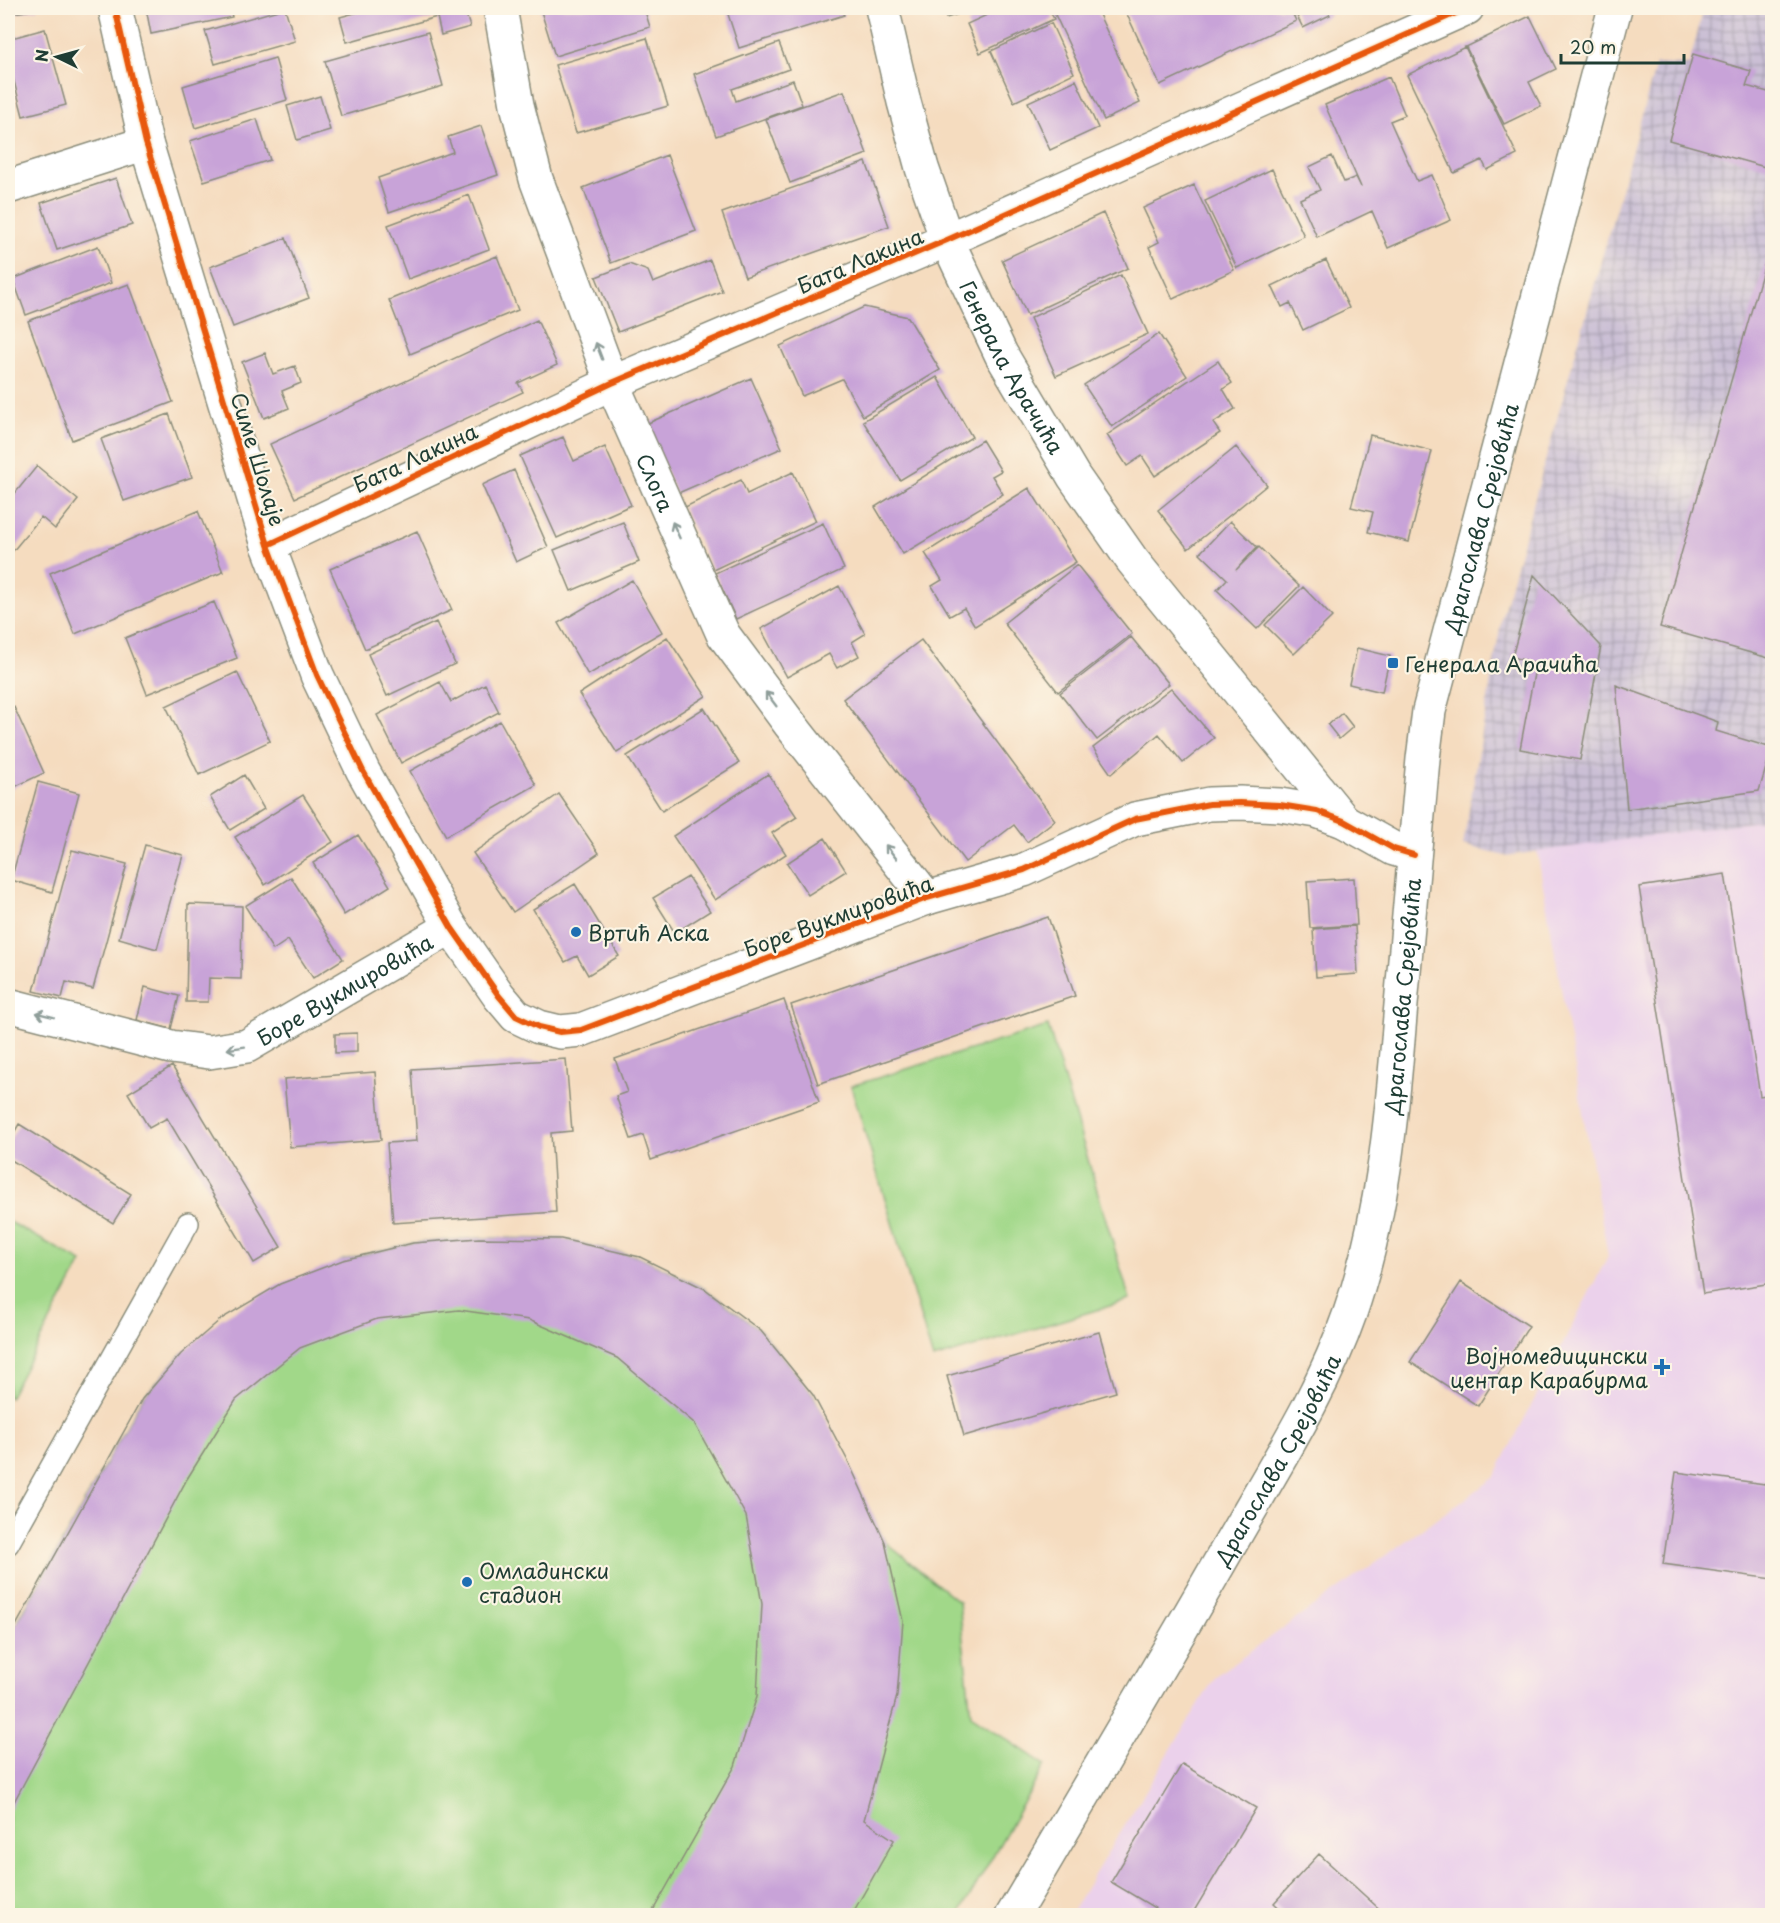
<svg xmlns="http://www.w3.org/2000/svg" width="1780" height="1923" font-family="'Playpen Sans',sans-serif">
  <defs>
    <pattern id="industrial-grid" width="8" height="8" patternUnits="userSpaceOnUse" patternTransform="scale(1.5)"><rect width="8" height="8" fill="#cbbfd5"/><path d="M0 4h8M4 0v8" fill="none" stroke="#a49cae"/></pattern>
  </defs>
  <rect width="100%" height="100%" fill="#fcf5e5"/>
  <filter id="ink" filterUnits="userSpaceOnUse"><feTurbulence type="fractalNoise" baseFrequency=".0167" numOctaves="2"/><feDisplacementMap in="SourceGraphic" scale="12" xChannelSelector="R" yChannelSelector="G"/><feConvolveMatrix kernelMatrix="1 2 1 2 8 2 1 2 1" color-interpolation-filters="sRGB"/></filter>
  <filter id="wash" filterUnits="userSpaceOnUse"><feTurbulence type="fractalNoise" baseFrequency=".008" numOctaves="4" result="noise"/><feDisplacementMap in="SourceGraphic" scale="24" xChannelSelector="R" yChannelSelector="G"/><feGaussianBlur stdDeviation="1.35" result="paint"/><feColorMatrix in="noise" values="0 0 0 0 0 0 0 0 0 0 0 0 0 0 0 0 0 1.4 0 .05"/><feComposite in="paint" operator="in"/></filter>
  <g filter="url(#wash)">
    <rect width="100%" height="100%" fill="#f5dcbf"/>
    <!-- built -->
    <path fill="#ebd1eb" d="M 1772,819 L 1772,1915 L 1069,1916 L 1216,1676 L 1494,1478 L 1608,1256 L 1537,851 Z"/>
    <!-- industrial -->
    <path fill="url(#industrial-grid)" d="M 1704,8 L 1772,8 L 1772,819 L 1505,856 L 1463,845 L 1502,616 L 1656,64 L 1689,65 Z"/>
    <!-- green -->
    <path fill="#a1d889" stroke="#608a5e" stroke-width="1.5" d="M 1048,1026 L 1130,1300 L 933,1359 L 851,1086 Z
      M 8,1221 L 82,1262 L 9,1398 L 8,1397 Z
      M 479,1238 L 561,1239 L 640,1257 L 705,1289 L 761,1331 L 813,1395 L 885,1542 L 959,1602 L 971,1715 L 1045,1765 L 959,1915 L 8,1916 L 8,1639 L 142,1399 L 181,1354 L 343,1260 L 413,1243 Z"/>
    <g id="blocks">
      <!-- building -->
      <path fill="#c8a3d8" d="M 14,8 L 37,8 L 37,9 L 15,13 Z
        M 146,8 L 230,8 L 232,17 L 151,34 Z
        M 285,8 L 295,41 L 215,64 L 205,31 Z
        M 373,8 L 464,8 L 470,27 L 441,35 L 437,17 L 347,42 L 340,17 Z
        M 540,8 L 644,8 L 650,27 L 555,56 Z
        M 726,8 L 841,8 L 844,15 L 739,48 Z
        M 943,8 L 978,8 L 946,18 Z
        M 1002,8 L 1048,8 L 1054,19 L 980,53 L 967,24 Z
        M 1052,8 L 1096,8 L 1140,103 L 1104,120 Z
        M 1124,8 L 1290,8 L 1296,21 L 1160,85 Z
        M 1293,8 L 1326,8 L 1330,15 L 1303,28 Z
        M 1530,16 L 1556,69 L 1529,82 L 1541,106 L 1504,124 L 1466,47 Z
        M 1051,23 L 1074,73 L 1014,102 L 991,51 Z
        M 45,29 L 66,105 L 23,116 L 8,58 L 8,39 Z
        M 428,32 L 443,86 L 341,116 L 325,61 Z
        M 647,38 L 668,106 L 576,133 L 555,65 Z
        M 779,43 L 789,69 L 732,89 L 736,101 L 793,80 L 802,105 L 716,136 L 694,74 Z
        M 1465,47 L 1517,155 L 1487,170 L 1482,160 L 1454,173 L 1407,75 Z
        M 1693,54 L 1751,71 L 1746,86 L 1772,93 L 1772,169 L 1669,140 Z
        M 275,58 L 287,100 L 195,128 L 183,86 Z
        M 1389,77 L 1405,115 L 1390,121 L 1417,181 L 1432,175 L 1451,220 L 1388,248 L 1372,211 L 1317,237 L 1300,199 L 1320,190 L 1309,167 L 1332,156 L 1344,182 L 1356,177 L 1361,187 L 1325,105 Z
        M 1076,80 L 1098,128 L 1050,150 L 1028,102 Z
        M 844,91 L 867,154 L 790,183 L 766,119 Z
        M 320,96 L 330,130 L 297,140 L 287,106 Z
        M 257,119 L 270,160 L 204,181 L 190,141 Z
        M 481,126 L 498,175 L 389,212 L 378,178 L 453,152 L 448,137 Z
        M 667,155 L 696,231 L 611,263 L 583,188 Z
        M 866,162 L 889,226 L 745,277 L 722,213 Z
        M 1272,169 L 1304,236 L 1237,268 L 1205,201 Z
        M 116,178 L 132,225 L 57,250 L 41,203 Z
        M 1194,185 L 1234,270 L 1173,299 L 1149,247 L 1159,242 L 1143,208 Z
        M 469,195 L 489,249 L 408,279 L 388,225 Z
        M 1103,213 L 1128,268 L 1027,315 L 1002,260 Z
        M 286,238 L 309,298 L 233,327 L 210,267 Z
        M 1772,239 L 1772,659 L 1660,627 Z
        M 98,246 L 111,283 L 26,315 L 13,279 Z
        M 497,256 L 518,310 L 410,354 L 389,300 Z
        M 710,260 L 722,291 L 618,332 L 596,277 L 629,264 L 648,271 L 653,283 Z
        M 1326,260 L 1349,308 L 1303,330 L 1290,303 L 1282,307 L 1272,286 Z
        M 1121,275 L 1148,334 L 1056,376 L 1030,318 Z
        M 129,284 L 173,402 L 72,440 L 28,321 Z
        M 864,307 L 908,317 L 940,370 L 863,416 L 842,379 L 802,396 L 780,346 Z
        M 537,320 L 557,365 L 518,383 L 523,392 L 295,498 L 270,444 Z
        M 1159,334 L 1187,376 L 1112,427 L 1084,385 Z
        M 265,353 L 273,374 L 295,366 L 301,383 L 282,391 L 289,408 L 264,418 L 242,362 Z
        M 1218,361 L 1232,383 L 1223,389 L 1235,409 L 1213,423 L 1220,433 L 1155,476 L 1142,456 L 1127,466 L 1107,435 Z
        M 937,377 L 972,437 L 900,480 L 863,421 Z
        M 751,378 L 782,448 L 676,494 L 646,424 Z
        M 169,414 L 192,477 L 124,501 L 101,439 Z
        M 1370,435 L 1432,451 L 1409,542 L 1368,532 L 1373,512 L 1351,507 Z
        M 563,437 L 574,461 L 605,447 L 631,505 L 557,538 L 520,456 Z
        M 982,440 L 1001,471 L 992,476 L 1003,494 L 903,554 L 875,507 Z
        M 1236,447 L 1267,485 L 1188,549 L 1158,510 Z
        M 37,466 L 78,500 L 55,529 L 41,517 L 8,557 L 8,502 Z
        M 514,470 L 548,547 L 516,562 L 482,485 Z
        M 793,472 L 816,521 L 713,570 L 683,508 L 741,480 L 747,494 Z
        M 1029,488 L 1076,562 L 975,626 L 964,608 L 950,616 L 932,586 L 942,580 L 925,553 Z
        M 198,511 L 223,572 L 75,634 L 50,573 Z
        M 1230,521 L 1257,547 L 1236,570 L 1259,547 L 1299,586 L 1257,629 L 1217,590 L 1227,579 L 1200,553 Z
        M 623,522 L 639,562 L 571,591 L 554,550 Z
        M 823,523 L 844,569 L 736,619 L 715,573 Z
        M 417,531 L 452,610 L 365,649 L 330,569 Z
        M 1077,565 L 1132,634 L 1058,692 L 1004,623 Z
        M 1534,575 L 1601,646 L 1580,760 L 1520,749 L 1536,663 L 1512,657 Z
        M 632,580 L 662,632 L 588,675 L 558,623 Z
        M 839,586 L 865,634 L 852,642 L 859,656 L 837,668 L 829,654 L 787,677 L 761,629 Z
        M 1303,587 L 1332,617 L 1294,654 L 1265,625 Z
        M 214,602 L 237,658 L 147,694 L 125,638 Z
        M 436,622 L 455,664 L 387,696 L 368,654 Z
        M 667,637 L 706,696 L 617,753 L 579,694 Z
        M 1131,637 L 1169,684 L 1097,740 L 1060,693 Z
        M 921,640 L 1055,820 L 1027,842 L 1014,825 L 965,862 L 843,699 Z
        M 1357,648 L 1390,656 L 1382,692 L 1349,684 Z
        M 237,672 L 270,741 L 199,775 L 166,706 Z
        M 440,682 L 451,702 L 485,684 L 499,712 L 401,763 L 377,715 Z
        M 1616,685 L 1718,722 L 1716,731 L 1772,748 L 1759,791 L 1627,809 Z
        M 1171,688 L 1214,738 L 1183,763 L 1159,734 L 1111,774 L 1093,748 Z
        M 14,707 L 44,773 L 8,790 L 8,710 Z
        M 704,708 L 739,763 L 662,811 L 627,756 Z
        M 1342,713 L 1353,727 L 1339,739 L 1328,725 Z
        M 500,721 L 536,785 L 446,836 L 410,771 Z
        M 768,774 L 797,817 L 772,833 L 786,854 L 715,900 L 673,836 Z
        M 244,775 L 264,809 L 230,830 L 210,797 Z
        M 38,782 L 79,793 L 52,892 L 11,880 Z
        M 559,794 L 599,853 L 513,912 L 473,853 Z
        M 303,795 L 333,842 L 265,885 L 235,837 Z
        M 358,835 L 390,886 L 344,915 L 313,863 Z
        M 825,838 L 846,871 L 808,895 L 787,863 Z
        M 145,845 L 183,855 L 157,949 L 119,938 Z
        M 72,850 L 127,864 L 93,989 L 66,982 L 62,998 L 34,991 Z
        M 1725,874 L 1760,1096 L 1772,1094 L 1772,1283 L 1703,1294 L 1639,887 Z
        M 291,877 L 343,959 L 313,978 L 288,940 L 273,950 L 245,906 Z
        M 688,877 L 710,911 L 675,933 L 653,898 Z
        M 1354,878 L 1357,925 L 1310,928 L 1307,881 Z
        M 575,884 L 619,956 L 588,975 L 577,956 L 565,962 L 533,909 Z
        M 188,904 L 242,906 L 241,979 L 209,978 L 208,1002 L 186,1002 Z
        M 1048,917 L 1075,996 L 818,1084 L 791,1005 Z
        M 1355,926 L 1358,974 L 1316,977 L 1313,929 Z
        M 145,987 L 179,996 L 171,1029 L 137,1020 Z
        M 784,1000 L 819,1102 L 651,1160 L 643,1135 L 631,1139 L 616,1096 L 627,1092 L 615,1059 Z
        M 357,1033 L 357,1052 L 335,1053 L 335,1034 Z
        M 566,1059 L 572,1131 L 551,1133 L 556,1212 L 393,1223 L 387,1143 L 417,1141 L 412,1069 Z
        M 172,1066 L 281,1247 L 254,1263 L 167,1118 L 149,1128 L 128,1093 Z
        M 375,1072 L 381,1140 L 290,1147 L 284,1079 Z
        M 19,1124 L 131,1194 L 113,1223 L 8,1158 L 8,1143 Z
        M 479,1238 L 561,1239 L 640,1257 L 705,1289 L 761,1331 L 813,1395 L 850,1465 L 885,1542 L 903,1621 L 897,1696 L 864,1820 L 894,1840 L 851,1916 L 650,1916 L 735,1766 L 757,1696 L 762,1604 L 746,1516 L 694,1423 L 617,1358 L 529,1320 L 459,1310 L 377,1319 L 300,1348 L 236,1400 L 187,1479 L 8,1813 L 8,1640 L 142,1399 L 181,1354 L 221,1319 L 280,1284 L 343,1260 L 413,1243 Z
        M 1461,1282 L 1529,1326 L 1478,1406 L 1410,1362 Z
        M 1099,1332 L 1116,1392 L 964,1436 L 947,1376 Z
        M 1676,1472 L 1772,1485 L 1772,1579 L 1663,1564 Z
        M 1182,1764 L 1256,1808 L 1191,1916 L 1168,1916 L 1111,1882 Z
        M 1319,1854 L 1387,1916 L 1288,1916 L 1274,1903 Z"/>
    </g>
  </g>
  <g filter="url(#ink)">
    <use href="#blocks" fill-opacity="0" stroke="#8a8c7a" stroke-width="1.5"/>
    <g fill="none" stroke-linecap="round" stroke-linejoin="round">
      <!-- service casing -->
      <g stroke="#8a8c7a" stroke-width="24">
        <path id="service" d="M 8,1544 L 188,1223"/>
      </g>
      <!-- minor casing -->
      <g stroke="#8a8c7a" stroke-width="36">
        <g id="minor">
          <path d="M 115,8 L 146,143 L 268,545 L 317,675 L 363,771 L 451,927 L 499,996 L 516,1016 L 539,1027 L 560,1032 L 581,1030 L 927,898 L 1024,870 L 1135,819 L 1185,809 L 1209,804 L 1240,803 L 1280,805 L 1317,811 L 1344,821 L 1394,849 L 1414,855"/>
          <path id="s1" d="M 500,8 L 517,105 L 536,179 L 612,383 L 723,634 L 789,723 L 927,898"/>
          <path id="s2" d="M 882,8 L 904,102 L 922,168 L 947,240 L 1001,354 L 1074,477 L 1132,560 L 1344,821"/>
          <path d="M 8,187 L 146,143"/>
          <path d="M 268,545 L 612,383 L 947,240 L 1467,8"/>
          <path id="s3" d="M 8,1005 L 171,1047 L 209,1052 L 247,1046 L 451,927"/>
        </g>
      </g>
      <!-- secondary casing -->
      <g stroke="#8a8c7a" stroke-width="36">
        <g id="secondary">
          <path id="s4" d="M 1012,1916 C 1086,1791 1160,1667 1232,1541 C 1274,1467 1322,1394 1350,1313 C 1383,1218 1392,1115 1400,1016 C 1408,930 1415,844 1423,759 L 1429,711 L 1615,8"/>
        </g>
      </g>
      <!-- service -->
      <use href="#service" stroke="#fff" stroke-width="21"/>
      <!-- minor -->
      <use href="#minor" stroke="#fff" stroke-width="33"/>
      <!-- secondary -->
      <use href="#secondary" stroke="#fff" stroke-width="33"/>
      <!-- cycleway casing -->
      <g stroke="#fcf5e5" stroke-width="10">
        <path id="cycleway" d="M 115,8 L 146,143 L 268,545 L 317,675 L 363,771 L 451,927 L 499,996 L 516,1016 L 539,1027 L 560,1032 L 581,1030 L 927,898 L 1024,870 L 1135,819 L 1185,809 L 1209,804 L 1240,803 L 1280,805 L 1317,811 L 1344,821 L 1394,849 L 1414,855
          M 268,545 L 612,383 L 947,240 L 1467,8"/>
      </g>
      <!-- cycleway -->
      <use href="#cycleway" stroke="#e8590c" stroke-width="6"/>
    </g>
    <!-- one-way arrows -->
    <defs><path id="oneway-shaft" d="M-6 0H5M1.5-3L5.5 0L1.5 3" fill="none" stroke-width="1.6" stroke-linecap="round" stroke-linejoin="round" transform="scale(1.5)"/></defs>
    <g stroke="#8f9e9a">
      <use href="#oneway-shaft" transform="translate(599 351) rotate(-111)"/>
      <use href="#oneway-shaft" transform="translate(676 530) rotate(-114)"/>
      <use href="#oneway-shaft" transform="translate(771 699) rotate(-127)"/>
      <use href="#oneway-shaft" transform="translate(891 852) rotate(-128)"/>
      <use href="#oneway-shaft" transform="translate(45 1015) rotate(-166)"/>
      <use href="#oneway-shaft" transform="translate(236 1048) rotate(171)"/>
    </g>
  </g>
  <!-- markers -->
  <g fill="#1f6fb2" stroke="#fcf5e5" stroke-width="2">
    <rect x="1387" y="657" width="12" height="12" rx="3"/>
    <circle cx="576" cy="932" r="6"/>
    <path d="M1659 1358h6v6h6v6h-6v6h-6v-6h-6v-6h6z"/>
    <circle cx="467" cy="1582" r="6"/>
  </g>
  <g text-anchor="middle" dominant-baseline="central" stroke-width="4.5" stroke-linejoin="round" paint-order="stroke">
    <!-- street labels -->
    <g font-size="21" fill="#1f3d34" stroke="#fcf5e5">
      <text transform="translate(860 260) rotate(-23)">Бата Лакина</text>
      <text stroke="none"><textPath href="#s2" startOffset="384">Генерала Арачића</textPath></text>
      <text transform="translate(415 457) rotate(-25)">Бата Лакина</text>
      <text transform="translate(259 459) rotate(73)">Симе Шолаје</text>
      <text stroke="none"><textPath href="#s1" startOffset="501">Слога</textPath></text>
      <text stroke="none"><textPath href="#s4" startOffset="1500">Драгослава Срејовића</textPath></text>
      <text transform="translate(838 915) rotate(-20)">Боре Вукмировића</text>
      <text stroke="none"><textPath href="#s3" startOffset="358">Боре Вукмировића</textPath></text>
      <text stroke="none"><textPath href="#s4" startOffset="1014">Драгослава Срејовића</textPath></text>
      <text stroke="none"><textPath href="#s4" startOffset="528">Драгослава Срејовића</textPath></text>
    </g>
    <!-- poi labels -->
    <g font-size="21" fill="#1f3d34" stroke="#fcf5e5" text-anchor="start">
      <text x="1405" y="663">Генерала Арачића</text>
      <text x="588" y="932">Вртић Аска</text>
      <text x="1648" y="1355" text-anchor="end">Војномедицински<tspan x="1648" dy="24">центар Карабурма</tspan></text>
      <text x="479" y="1570">Омладински<tspan x="479" dy="24">стадион</tspan></text>
    </g>
  </g>
  <!-- margin -->
  <rect width="1780" height="1923" fill="none" stroke="#fcf5e5" stroke-width="30"/>
  <!-- north arrow -->
  <g transform="translate(57 57) rotate(275)" stroke="#fcf5e5" stroke-width="4.5" paint-order="stroke">
  <path d="M0-4.5L10 22L0 15L-10 22Z" fill="#1f3d34"/>
  <text y="-9" font-size="16" font-weight="bold" text-anchor="middle" fill="#1f3d34">N</text>
  </g>
  <!-- scale -->
  <path d="M1561 54v9h123v-9" fill="none" stroke="#1f3d34" stroke-width="3"/>
  <text x="1570" y="54" font-size="18" fill="#1f3d34" stroke="#fcf5e5" stroke-width="4.5" paint-order="stroke">20 m</text>
</svg>
